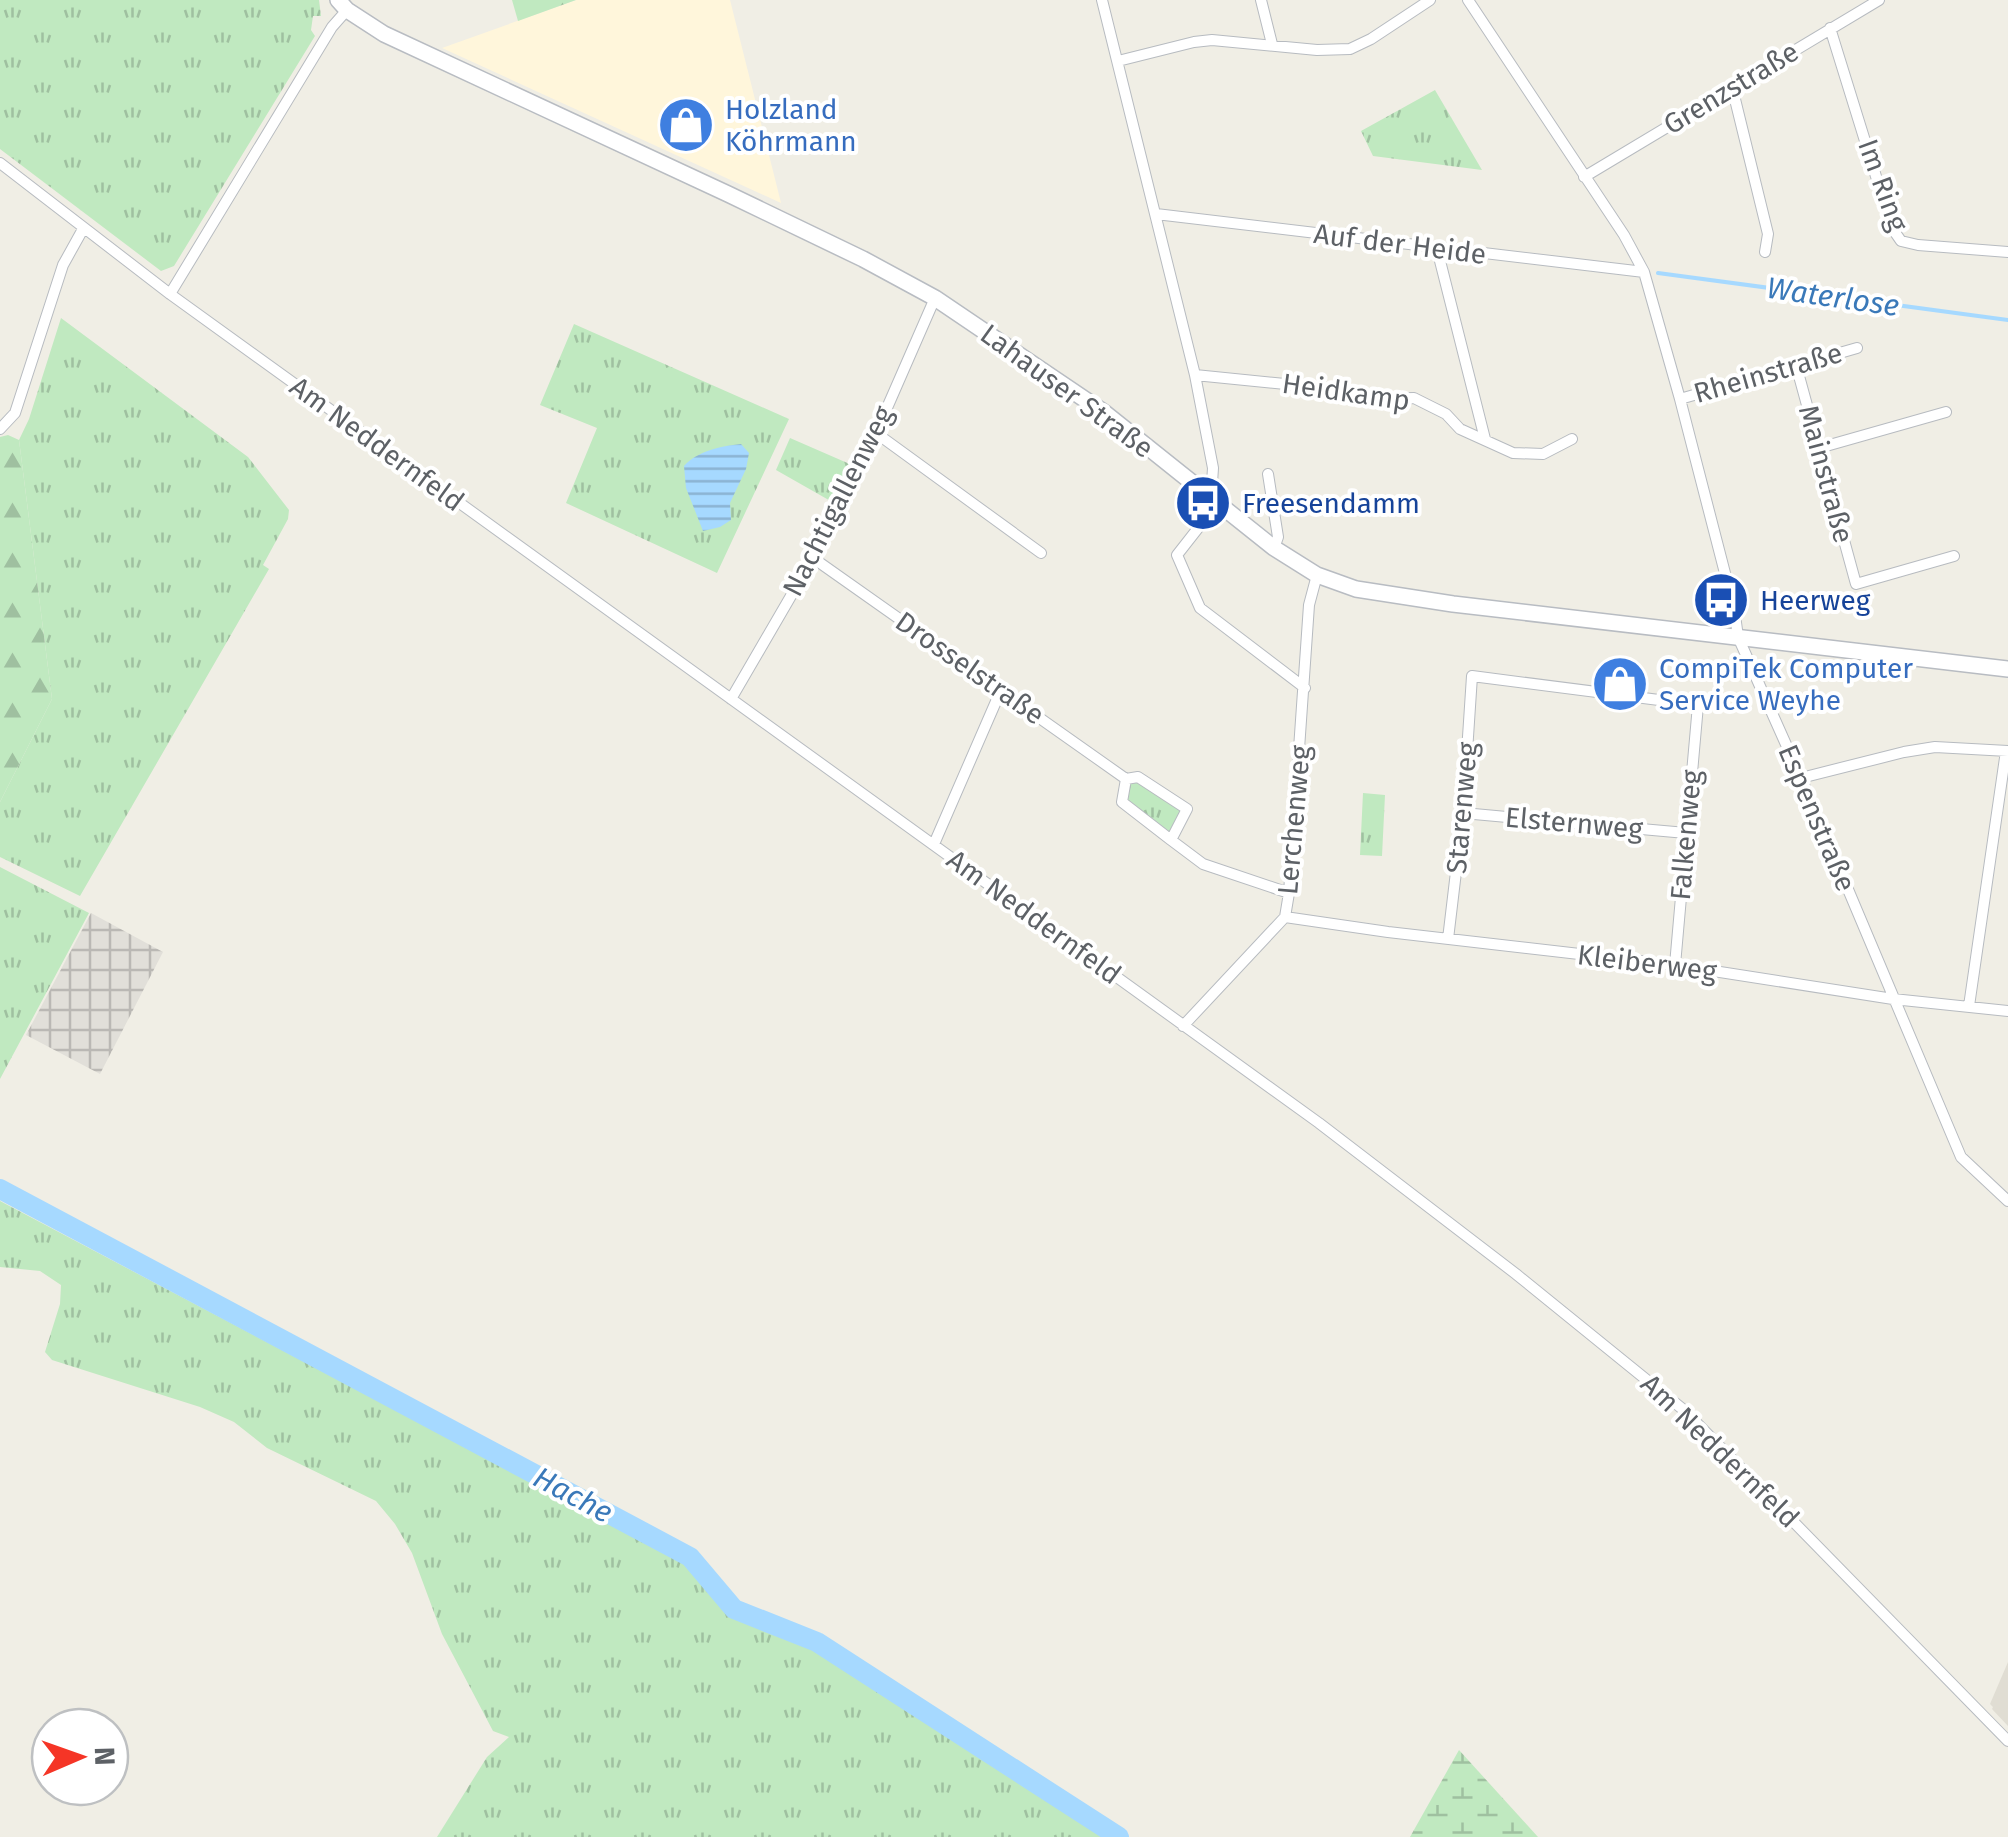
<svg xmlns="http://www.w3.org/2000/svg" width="2008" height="1837" font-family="'Fira Sans',sans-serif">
  <defs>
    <pattern id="industrial-grid" width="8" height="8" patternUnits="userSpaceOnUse" patternTransform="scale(2.5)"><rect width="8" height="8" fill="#e1dfd9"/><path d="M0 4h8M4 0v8" fill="none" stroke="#bab8b4"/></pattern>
    <pattern id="grass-tufts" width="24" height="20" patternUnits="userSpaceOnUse" patternTransform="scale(2.5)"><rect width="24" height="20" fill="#c0e9c0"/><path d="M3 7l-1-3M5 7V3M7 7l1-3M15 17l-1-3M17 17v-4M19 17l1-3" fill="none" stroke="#9fc0a0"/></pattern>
    <pattern id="forest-firs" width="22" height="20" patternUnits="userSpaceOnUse" patternTransform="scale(2.5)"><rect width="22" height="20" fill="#c0e9c0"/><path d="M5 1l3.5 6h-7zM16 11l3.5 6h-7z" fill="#9fc0a0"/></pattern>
    <pattern id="wetland-marsh" width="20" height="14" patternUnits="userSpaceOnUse" patternTransform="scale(2.5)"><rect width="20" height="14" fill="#c0e9c0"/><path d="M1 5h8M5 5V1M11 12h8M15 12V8" fill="none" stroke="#9fc0a0"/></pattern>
    <pattern id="water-rules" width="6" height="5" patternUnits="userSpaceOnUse" patternTransform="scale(2.5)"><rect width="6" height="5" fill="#a6d9ff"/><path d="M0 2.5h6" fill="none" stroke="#8ab3d2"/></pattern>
  </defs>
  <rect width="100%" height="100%" fill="#f0eee5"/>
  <!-- commercial -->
  <path fill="#fff6db" d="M 576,0 L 730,0 L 781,203 L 442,48 Z"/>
  <!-- industrial -->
  <path fill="url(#industrial-grid)" d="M 91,913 L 163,952 L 100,1074 L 26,1035 Z"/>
  <!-- education -->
  <path fill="#e0ddd3" d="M 2008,1662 L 2008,1726 L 1992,1709 L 1993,1707 L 1990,1704 Z"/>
  <!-- grass -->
  <path fill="url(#grass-tufts)" d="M 0,0 L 319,0 L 321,16 L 313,16 L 311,30 L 315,36 L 174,266 L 161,271 L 0,149 Z
    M 1435,90 L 1482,170 L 1373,156 L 1361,131 Z
    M 61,318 L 248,457 L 289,510 L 288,519 L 263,565 L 269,569 L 80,896 L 0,857 L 0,802 L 52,699 L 19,440 L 29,419 Z
    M 574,324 L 789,419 L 717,573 L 566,503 L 597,428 L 540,405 Z
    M 790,438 L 852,465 L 834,503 L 776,470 Z
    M 1138,778 L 1183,809 L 1169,836 L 1124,801 L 1127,781 Z
    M 1363,793 L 1385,795 L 1382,856 L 1360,855 Z
    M 0,867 L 89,913 L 0,1079 Z
    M 0,1201 L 685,1563 L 728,1614 L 814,1648 L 1108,1837 L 437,1837 L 487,1757 L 509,1737 L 493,1731 L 442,1634 L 412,1553 L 395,1524 L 376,1501 L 267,1448 L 234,1422 L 200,1407 L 52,1360 L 45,1352 L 60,1304 L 61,1285 L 40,1271 L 0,1267 Z"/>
  <!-- forest -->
  <path fill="url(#forest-firs)" d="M 512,0 L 576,0 L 518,21 Z
    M 8,435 L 19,440 L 52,699 L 0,802 L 0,437 Z"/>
  <!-- wetland -->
  <path fill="url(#wetland-marsh)" d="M 1459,1750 L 1538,1837 L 1410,1837 Z"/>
  <!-- water -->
  <path fill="url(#water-rules)" d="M 741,444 L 749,453 L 746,469 L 730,503 L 731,520 L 720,527 L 703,531 L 686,488 L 684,466 C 698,451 720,446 741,444 Z"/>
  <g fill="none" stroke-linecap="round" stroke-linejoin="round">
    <!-- stream -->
    <path stroke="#a6d9ff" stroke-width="4" d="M 1658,273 L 2008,320"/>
    <!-- river -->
    <path stroke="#a6d9ff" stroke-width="20" d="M 0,1189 L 690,1557 L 734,1609 L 817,1642 L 1119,1837"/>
    <!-- street casing -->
    <g stroke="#b7bbc0" stroke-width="12">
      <path id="street" d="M 1102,0 L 1195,375 L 1213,468 L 1211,498
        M 1261,0 L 1272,44
        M 1468,0 L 1624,235 L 1644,272 L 1680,399 L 1734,608 L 1738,637 L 1801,778 L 1961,1157 L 2008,1201
        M 1830,28 L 1892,228 L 1901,241 L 1918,245 L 2008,252
        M 1118,61 L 1194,42 L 1212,40 L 1317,50 L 1350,49 L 1371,39 L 1430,0
        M 1732,87 L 1768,234 L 1765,252
        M 0,163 L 170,294 L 1319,1123 L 1516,1274 L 1685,1411 L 2008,1741
        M 1584,177 L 1879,0
        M 1156,214 L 1644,272
        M 1437,249 L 1485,439
        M 170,294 L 332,27 L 347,10
        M 1796,365 L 1856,584 L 1954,556
        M 1195,375 L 1305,386 L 1376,399 L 1414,398 L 1446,414 L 1460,429 L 1513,453 L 1543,454 L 1572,439
        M 1680,399 L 1857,348
        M 0,429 L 15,413 L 63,265 L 83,229
        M 876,433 L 1041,553
        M 1819,448 L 1946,412
        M 1268,474 L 1278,537 L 1274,548
        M 1217,504 L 1177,555 L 1200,608 L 1305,688
        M 813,558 L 1126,779 L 1138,777 L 1187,809 L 1171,840 L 1122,802 L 1126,779
        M 731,699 L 813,558 L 876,433 L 935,298
        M 1801,778 L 1904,752 L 1935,747 L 2008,751
        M 1463,813 L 1686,833
        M 1171,840 L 1203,864 L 1289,893
        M 934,844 L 1001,690
        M 1285,917 L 1388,932 L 1675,965 L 1893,999 L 2008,1011
        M 1448,939 L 1463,813 L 1472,676 L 1698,705 L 1675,965
        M 1969,1006 L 2006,751
        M 1183,1026 L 1285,917 L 1289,893 L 1309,605 L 1317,575"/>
    </g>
    <!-- secondary casing -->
    <g stroke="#b8bcc2" stroke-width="18">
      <path id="secondary" d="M 338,0 L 347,10 L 384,34 L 728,194 L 863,259 L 935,298 L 1105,413 L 1274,548 L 1317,575 L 1356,589 L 1453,604 L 2008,669"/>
    </g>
    <!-- street -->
    <use href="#street" stroke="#fff" stroke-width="10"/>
    <!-- secondary -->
    <use href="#secondary" stroke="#fff" stroke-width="15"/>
  </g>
  <!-- icons -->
  <defs>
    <g id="shop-disc" transform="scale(2.875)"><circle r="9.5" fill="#3f7fe0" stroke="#fff"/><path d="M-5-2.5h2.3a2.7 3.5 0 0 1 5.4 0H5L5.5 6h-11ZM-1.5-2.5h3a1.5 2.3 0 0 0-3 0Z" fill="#fff"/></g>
    <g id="bus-disc" transform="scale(2.875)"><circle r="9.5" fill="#1a4fb4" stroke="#fff"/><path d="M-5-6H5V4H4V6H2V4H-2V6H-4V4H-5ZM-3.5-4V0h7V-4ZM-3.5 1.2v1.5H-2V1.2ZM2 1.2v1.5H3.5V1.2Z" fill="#fff"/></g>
  </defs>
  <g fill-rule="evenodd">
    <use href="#shop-disc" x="686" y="125"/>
    <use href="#bus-disc" x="1203" y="503"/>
    <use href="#bus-disc" x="1721" y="600"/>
    <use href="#shop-disc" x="1620" y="684"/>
  </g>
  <g text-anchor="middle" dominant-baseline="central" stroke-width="8" stroke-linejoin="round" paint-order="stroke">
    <!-- street labels -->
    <g font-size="28" fill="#5d6166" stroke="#fff">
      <text transform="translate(1731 88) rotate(-31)">Grenzstraße</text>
      <text transform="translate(1883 185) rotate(70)">Im Ring</text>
      <text transform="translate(1400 244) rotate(7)">Auf der Heide</text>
      <text transform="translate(1768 373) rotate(-16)">Rheinstraße</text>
      <text transform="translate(1067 391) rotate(36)">Lahauser Straße</text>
      <text transform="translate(1346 392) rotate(8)">Heidkamp</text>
      <text transform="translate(377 444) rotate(36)">Am Neddernfeld</text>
      <text transform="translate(1826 474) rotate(75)">Mainstraße</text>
      <text transform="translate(838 501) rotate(-63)">Nachtigallenweg</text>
      <text transform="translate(970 668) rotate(35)">Drosselstraße</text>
      <text transform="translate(1462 808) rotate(-85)">Starenweg</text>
      <text transform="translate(1817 818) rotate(67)">Espenstraße</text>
      <text transform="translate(1294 820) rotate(-85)">Lerchenweg</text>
      <text transform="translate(1574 823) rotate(5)">Elsternweg</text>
      <text transform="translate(1686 835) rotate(-85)">Falkenweg</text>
      <text transform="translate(1034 917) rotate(36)">Am Neddernfeld</text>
      <text transform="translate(1647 963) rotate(7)">Kleiberweg</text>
      <text transform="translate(1720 1451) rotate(44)">Am Neddernfeld</text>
    </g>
    <!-- shop labels -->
    <g font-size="28" fill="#366cbe" stroke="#fff" text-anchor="start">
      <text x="725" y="109">Holzland<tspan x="725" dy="32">Köhrmann</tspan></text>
      <text x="1659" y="668">CompiTek Computer<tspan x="1659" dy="32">Service Weyhe</tspan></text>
    </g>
    <!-- transit labels -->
    <g font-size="28" fill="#164399" stroke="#fff" text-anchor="start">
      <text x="1242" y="503">Freesendamm</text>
      <text x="1760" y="600">Heerweg</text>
    </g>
    <!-- water labels -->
    <g font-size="30" font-style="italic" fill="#3a79b9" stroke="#fff">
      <text transform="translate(1833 297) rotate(8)">Waterlose</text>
      <text transform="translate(573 1495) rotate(28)">Hache</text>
    </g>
  </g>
  <!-- north arrow -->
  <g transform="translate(80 1757) rotate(88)"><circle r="48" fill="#ffffff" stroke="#bec0c2" stroke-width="2.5"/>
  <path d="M0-8L18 38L0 25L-18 38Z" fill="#f53526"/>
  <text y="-15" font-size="28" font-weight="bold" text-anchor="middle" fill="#5d6166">N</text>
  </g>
</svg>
